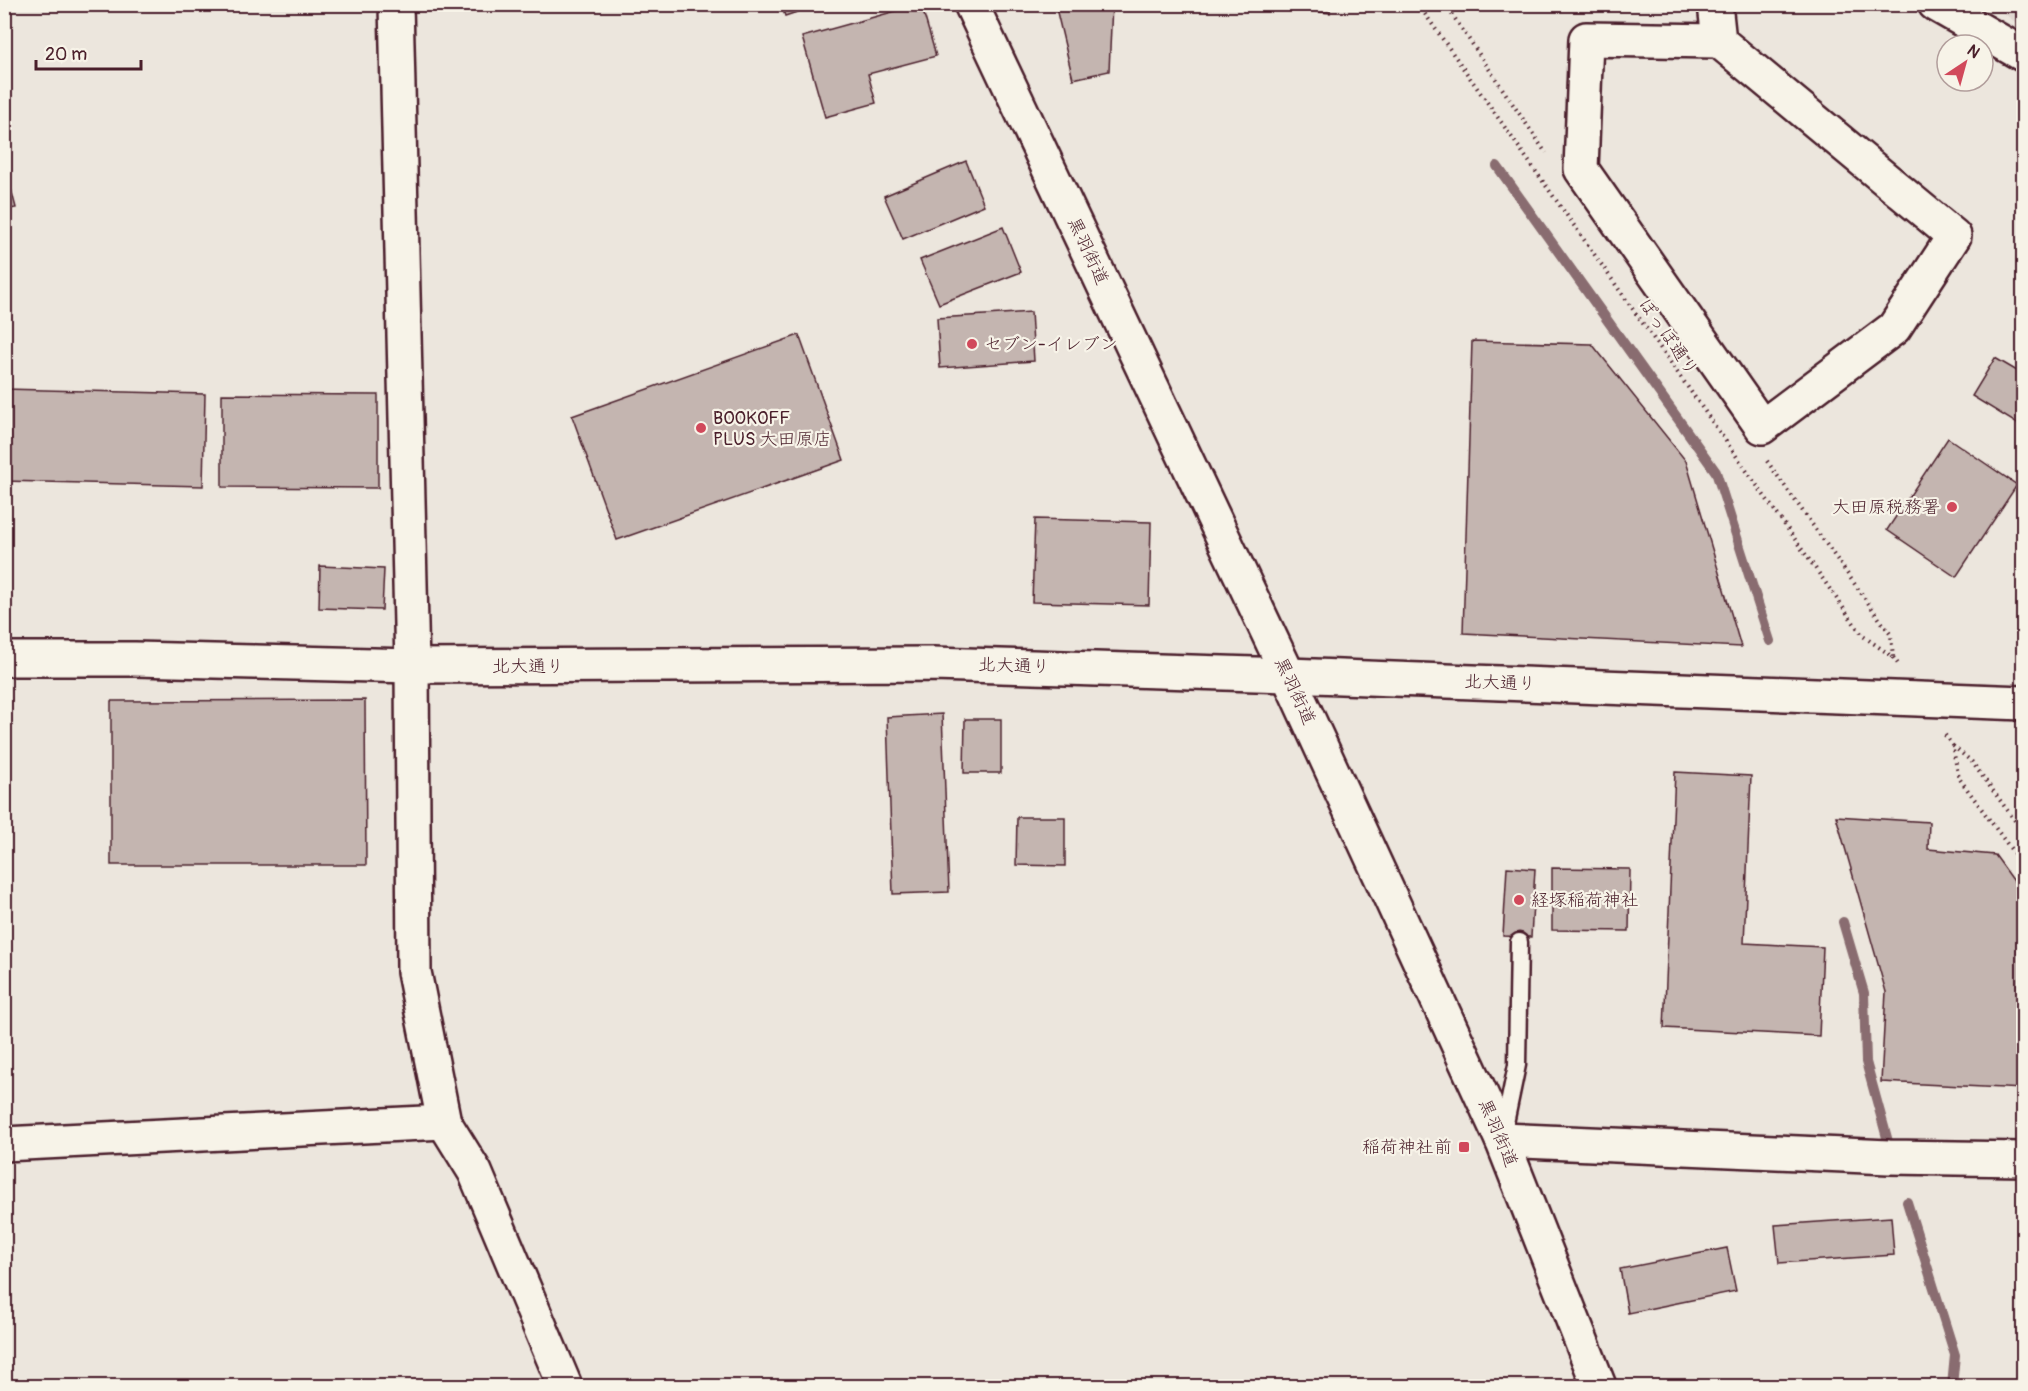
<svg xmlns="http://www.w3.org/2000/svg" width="2028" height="1391" font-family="Pangolin,'Klee One',sans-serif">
	<rect width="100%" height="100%" fill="#ece6dd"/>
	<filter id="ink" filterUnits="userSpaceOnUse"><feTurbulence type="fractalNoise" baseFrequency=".0167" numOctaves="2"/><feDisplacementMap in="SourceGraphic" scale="12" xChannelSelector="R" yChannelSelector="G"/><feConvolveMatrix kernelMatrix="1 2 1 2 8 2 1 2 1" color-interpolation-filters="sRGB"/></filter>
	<g filter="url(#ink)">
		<polygon fill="#e0d7d0" points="1993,5 2023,5 2023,28"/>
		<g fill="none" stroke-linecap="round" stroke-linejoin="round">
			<g stroke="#896c6f" stroke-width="10">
				<polyline points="1497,166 1716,472 1770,641"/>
				<polyline points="1843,922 1864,993 1866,1062 1889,1145"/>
				<polyline points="1907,1202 1955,1355 1952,1386"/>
			</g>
		</g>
		<g fill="#c4b5b0" stroke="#4a1f2b" stroke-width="1.5">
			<polygon points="781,4 821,4 785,16"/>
			<polygon points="921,4 936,56 868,74 876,103 825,117 802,37"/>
			<polygon points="1055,4 1112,4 1109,71 1073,79"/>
			<polygon points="1240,4 1330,4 1330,13"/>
			<polygon points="966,161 984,205 903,239 884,196"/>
			<polygon points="4,162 16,208 4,210"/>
			<polygon points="1003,227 1021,272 939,304 920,260"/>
			<polygon points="1031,312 1034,361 940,368 937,318"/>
			<polygon points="799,335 844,460 617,540 572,416"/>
			<polygon points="1472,341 1592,344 1686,461 1741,647 1463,633"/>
			<polygon points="1995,358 2024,375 2024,428 1972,396"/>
			<polygon points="4,389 205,394 203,486 4,481"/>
			<polygon points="222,394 378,395 378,488 222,487"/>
			<polygon points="1948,438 2017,485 1956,577 1887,530"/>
			<polygon points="1035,519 1151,522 1149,605 1032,602"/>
			<polygon points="320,566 384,569 382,610 319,608"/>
			<polygon points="365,700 366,865 111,865 111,701"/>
			<polygon points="942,714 949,892 893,894 887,717"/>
			<polygon points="965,719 1001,719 1001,773 964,773"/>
			<polygon points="1675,772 1751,776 1744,943 1823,947 1819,1036 1664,1028"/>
			<polygon points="1836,816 1929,822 1928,849 1995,855 2024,895 2024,1089 1881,1082 1886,992"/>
			<polygon points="1017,817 1065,817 1065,866 1016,865"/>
			<polygon points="1507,867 1535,869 1531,937 1503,936"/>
			<polygon points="1552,868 1630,869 1629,931 1552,930"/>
			<polygon points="1891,1217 1894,1255 1779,1263 1775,1225"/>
			<polygon points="1727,1248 1736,1291 1628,1313 1620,1269"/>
		</g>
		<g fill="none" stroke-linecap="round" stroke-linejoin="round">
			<defs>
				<polyline id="lane" points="1503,1133 1517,1065 1519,942"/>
				<g id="street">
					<polyline points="396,4 412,666"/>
					<polyline points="1715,4 1719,41 1954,236 1894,328 1762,427 1581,169 1586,39 1719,41"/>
					<polyline points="1935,4 2024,55"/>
					<polyline points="1502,1140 1889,1157 2024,1159"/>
					<polyline points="4,1144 444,1122"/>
				</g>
				<g id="secondary">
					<polyline points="971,4 1288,675 1502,1140 1599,1386"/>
					<polyline points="4,659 135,659 412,666 933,664 1288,675 2024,703"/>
					<polyline points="412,666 414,972 444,1122 475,1172 565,1386"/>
				</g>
			</defs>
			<use href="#lane" stroke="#4a1f2b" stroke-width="21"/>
			<use href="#street" stroke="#4a1f2b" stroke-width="38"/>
			<use href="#secondary" stroke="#4a1f2b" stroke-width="38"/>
			<g stroke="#4a1f2b" stroke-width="4" stroke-dasharray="1.5 4.5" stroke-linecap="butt">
				<polyline points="1418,4 1863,636 1893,657 1898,664"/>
				<polyline points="1445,4 1546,153"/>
				<polyline points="1767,461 1891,635 1893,657"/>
				<polyline points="1945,735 1952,745 1959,778 2024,867"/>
				<polyline points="1953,746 1972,762 2024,833"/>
			</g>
			<use href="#lane" stroke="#f7f3e8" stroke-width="16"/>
			<use href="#street" stroke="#f7f3e8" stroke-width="33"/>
			<use href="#secondary" stroke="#f7f3e8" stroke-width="33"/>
		</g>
	</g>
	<g fill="#d1495b" stroke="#f7f3e8" stroke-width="2">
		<circle cx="972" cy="344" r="6"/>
		<circle cx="701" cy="428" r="6"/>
		<circle cx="1952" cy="507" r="6"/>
		<circle cx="1519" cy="900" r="6"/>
		<rect x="1458" y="1141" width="12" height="12" rx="3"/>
	</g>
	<g text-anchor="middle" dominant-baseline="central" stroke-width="4.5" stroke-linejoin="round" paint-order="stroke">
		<g font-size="18" fill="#4a1f2b" stroke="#f7f3e8">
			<text transform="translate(1088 251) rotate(65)">黒羽街道</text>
			<text transform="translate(1668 337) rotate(55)">ぽっぽ通り</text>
			<text x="528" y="666">北大通り</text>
			<text transform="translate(1014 666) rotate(2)">北大通り</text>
			<text transform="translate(1500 683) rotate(2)">北大通り</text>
			<text transform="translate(1295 691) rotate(65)">黒羽街道</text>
			<text transform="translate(1498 1133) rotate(67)">黒羽街道</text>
		</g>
		<g font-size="18" fill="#4a1f2b" stroke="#f7f3e8" text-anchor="start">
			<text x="984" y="344">セブン-イレブン</text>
			<text x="713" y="418">BOOKOFF<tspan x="713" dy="21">PLUS 大田原店</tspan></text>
			<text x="1940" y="507" text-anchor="end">大田原税務署</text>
			<text x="1531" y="900">経塚稲荷神社</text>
			<text x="1452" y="1147" text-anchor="end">稲荷神社前</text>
		</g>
	</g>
	<rect width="2028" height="1391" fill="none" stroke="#f7f3e8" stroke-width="24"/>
	<rect x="12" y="12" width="2004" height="1367" fill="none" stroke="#4a1f2b" stroke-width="2" filter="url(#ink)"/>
	<g transform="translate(1965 63) rotate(36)"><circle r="28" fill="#f7f3e8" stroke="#b29e9c" stroke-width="1.5"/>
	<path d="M0-4.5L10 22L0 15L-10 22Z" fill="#d1495b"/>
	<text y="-9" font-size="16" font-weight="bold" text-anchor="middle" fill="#4a1f2b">N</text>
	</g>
	<path d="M36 60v9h105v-9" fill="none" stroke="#4a1f2b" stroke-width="3"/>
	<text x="45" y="60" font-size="18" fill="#4a1f2b" stroke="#f7f3e8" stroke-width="4.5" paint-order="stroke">20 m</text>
</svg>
